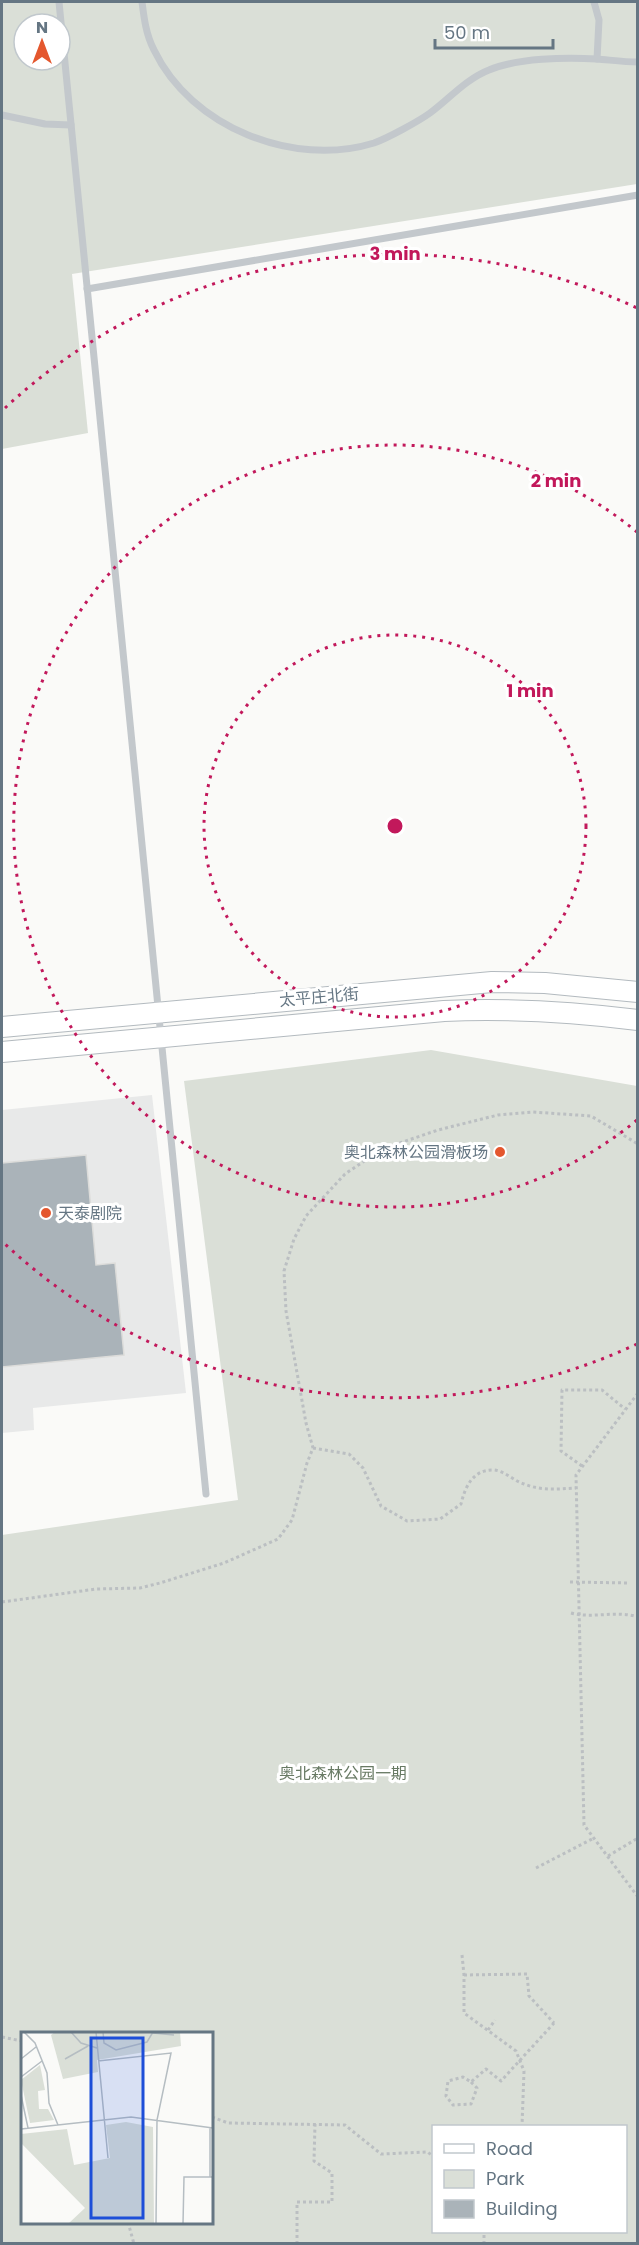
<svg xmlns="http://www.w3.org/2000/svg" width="639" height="2245" font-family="Poppins,'Noto Sans SC',sans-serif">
	<rect width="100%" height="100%" fill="#fafaf8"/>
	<polygon fill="#e8e9e9" points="152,1095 186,1393 33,1408 34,1430 2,1433 2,1110"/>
	<g fill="#dadfd7" fill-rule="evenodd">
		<path d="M2 2H637V184L72 274 88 433 2 449ZM24 24H60V60H24Z"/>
		<path d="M431 1050 637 1086V2243H2V1535L238 1500 184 1081ZM22 2034H212V2222H22ZM626 2126V2232H434V2126Z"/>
	</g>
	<polygon fill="#aab3b9" stroke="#dcdcda" stroke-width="1.5" points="86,1155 96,1265 115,1263 124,1355 2,1367 2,1163"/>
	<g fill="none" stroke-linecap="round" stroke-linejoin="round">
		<defs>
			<g id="secondary">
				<polyline points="2,1027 492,982 545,983 638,992"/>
				<path d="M2 1052 444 1011C509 1008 573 1012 638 1020"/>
			</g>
		</defs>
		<use href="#secondary" stroke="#b3babf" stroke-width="22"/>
		<g stroke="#bbbfc2" stroke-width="3" stroke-dasharray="3 3" stroke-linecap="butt">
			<polyline points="638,1393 576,1475 584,1825 638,1897"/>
			<path d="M313 1448 349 1454 363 1468 381 1506 407 1521 440 1519 461 1504C465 1487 473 1469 494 1470 505 1471 514 1481 524 1484 542 1491 558 1489 576 1488"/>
			<polyline points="582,1466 561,1451 562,1390 602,1390 625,1409"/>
			<polyline points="570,1582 629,1583"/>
			<polyline points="2,1602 96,1589 140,1588 160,1583 224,1563 278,1539 292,1520 307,1463 313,1448 306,1423 286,1311 284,1271 294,1239 306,1216 345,1174 382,1149 438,1130 498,1115 533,1112 591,1116 638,1144"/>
			<path d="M571 1613C593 1619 616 1610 638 1617"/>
			<polyline points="608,1856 638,1838"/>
			<polyline points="536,1868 594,1838"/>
			<polyline points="462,1955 464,1975 464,2013 516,2051 524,2071 522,2126"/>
			<polyline points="464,1975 527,1974 529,1996 554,2023"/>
			<polyline points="488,2030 495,2020"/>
			<polyline points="2,2037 22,2041"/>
			<polyline points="212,2117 228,2123 345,2125 381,2154 428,2152 434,2158"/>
			<polyline points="128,2222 134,2244"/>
			<polyline points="297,2244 297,2202 332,2202 332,2173 314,2161 315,2124"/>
			<polyline points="484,2244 484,2232"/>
		</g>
		<g stroke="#c3c8cc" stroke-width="7">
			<polyline points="59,2 206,1494"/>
			<path d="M142 2C144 18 146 35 154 50 191 127 293 168 374 143 388 138 419 121 430 113 449 99 466 79 489 70 517 58 566 57 597 59 610 60 624 62 638 62"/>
			<polyline points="594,2 599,20 597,59"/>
			<polyline points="2,115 45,124 71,125"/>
			<polyline points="87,289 638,195"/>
		</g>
		<use href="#secondary" stroke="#fff" stroke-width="20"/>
		<polyline stroke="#bbbfc2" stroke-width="3" stroke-dasharray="3 3" stroke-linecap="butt" points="471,2082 477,2088 471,2104 453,2105 446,2096 448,2081 463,2077 471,2082 486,2069 501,2081 554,2023"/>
	</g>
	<g fill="none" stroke="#c2185b" stroke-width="3" stroke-dasharray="3 6">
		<circle cx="395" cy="826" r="191"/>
		<path d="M637 1120A381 381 0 1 1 637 532"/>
		<path d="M637 1344A572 572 0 0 1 5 1244M5 408A572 572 0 0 1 637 308"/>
	</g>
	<g fill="#e4572e" stroke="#fff" stroke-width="2">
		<circle cx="500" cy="1152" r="6"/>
		<circle cx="46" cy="1213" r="6"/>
	</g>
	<g text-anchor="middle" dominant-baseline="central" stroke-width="6" stroke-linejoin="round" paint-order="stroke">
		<g font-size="16" fill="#657683" stroke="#fff">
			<text transform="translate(319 997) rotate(-5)">太平庄北街</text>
		</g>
		<g font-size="16" fill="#657683" stroke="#fff" text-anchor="end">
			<text x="488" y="1152">奥北森林公园滑板场</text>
			<text x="58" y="1213" text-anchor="start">天泰剧院</text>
		</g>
		<g font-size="16" fill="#687a64" stroke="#fff">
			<text x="343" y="1773">奥北森林公园一期</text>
		</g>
	</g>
	<g transform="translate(21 2032)">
		<rect width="192" height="192" fill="#fafaf8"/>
		<path d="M34 0H159L160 14 76 28 77 40 42 47 30 3ZM19 33 24 58 17 59 18 77H27L33 88 9 91 0 48ZM105 90 132 95 133 192H47L64 176 0 111V102L46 97 53 133 89 126 85 93Z" fill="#dadfd7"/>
		<path fill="none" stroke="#b5bdc2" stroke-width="1.5" d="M3 0 14 11 26 41 28 71 37 93M50 0 60 11 76 16M75 0 87 126M82 0 83 11 95 18 126 10 132 0M132 1 153 3M0 27 15 15M44 27 67 14M77 29 150 21 136 88 135 192M0 45 21 29M0 63 7 96M189 96V145M0 97 110 85 192 96M162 192 163 145H192"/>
		<path fill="#1d4ed8" fill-opacity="0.15" stroke="#1d4ed8" stroke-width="3" d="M70 6H122V186H70Z"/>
		<rect width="192" height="192" fill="none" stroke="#657683" stroke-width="3"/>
	</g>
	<circle cx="395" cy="826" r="9" fill="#c2185b" stroke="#fff" stroke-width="3"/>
	<g font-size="18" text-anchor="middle" font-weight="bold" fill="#c2185b" stroke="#fff" stroke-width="6" stroke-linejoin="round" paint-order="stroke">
		<text x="395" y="260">3 min</text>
		<text x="556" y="487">2 min</text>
		<text x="530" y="697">1 min</text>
	</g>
	<rect width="639" height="2245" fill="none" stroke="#657683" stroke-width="6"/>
	<rect x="432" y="2125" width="195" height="108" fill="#ffffff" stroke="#c1c8cd" stroke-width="1.5"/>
	<rect x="444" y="2144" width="30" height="9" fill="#ffffff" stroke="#c1c8cd" stroke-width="1.5"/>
	<text x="486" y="2155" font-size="18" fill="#657683">Road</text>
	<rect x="444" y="2170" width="30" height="18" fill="#dadfd7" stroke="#c1c8cd" stroke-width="1.5"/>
	<text x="486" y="2185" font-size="18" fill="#657683">Park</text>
	<rect x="444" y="2200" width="30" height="18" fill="#aab3b9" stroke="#c1c8cd" stroke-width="1.5"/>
	<text x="486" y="2215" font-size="18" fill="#657683">Building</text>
	<g transform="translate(42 42)"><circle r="28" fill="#ffffff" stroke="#c1c8cd" stroke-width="1.5"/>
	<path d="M0-4.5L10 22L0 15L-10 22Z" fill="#e4572e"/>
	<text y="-9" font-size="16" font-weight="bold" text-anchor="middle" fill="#657683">N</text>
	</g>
	<path d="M435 39v9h118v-9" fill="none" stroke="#657683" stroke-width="3"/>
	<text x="444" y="39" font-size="18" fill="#657683" stroke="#ffffff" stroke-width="4.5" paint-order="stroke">50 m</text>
</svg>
